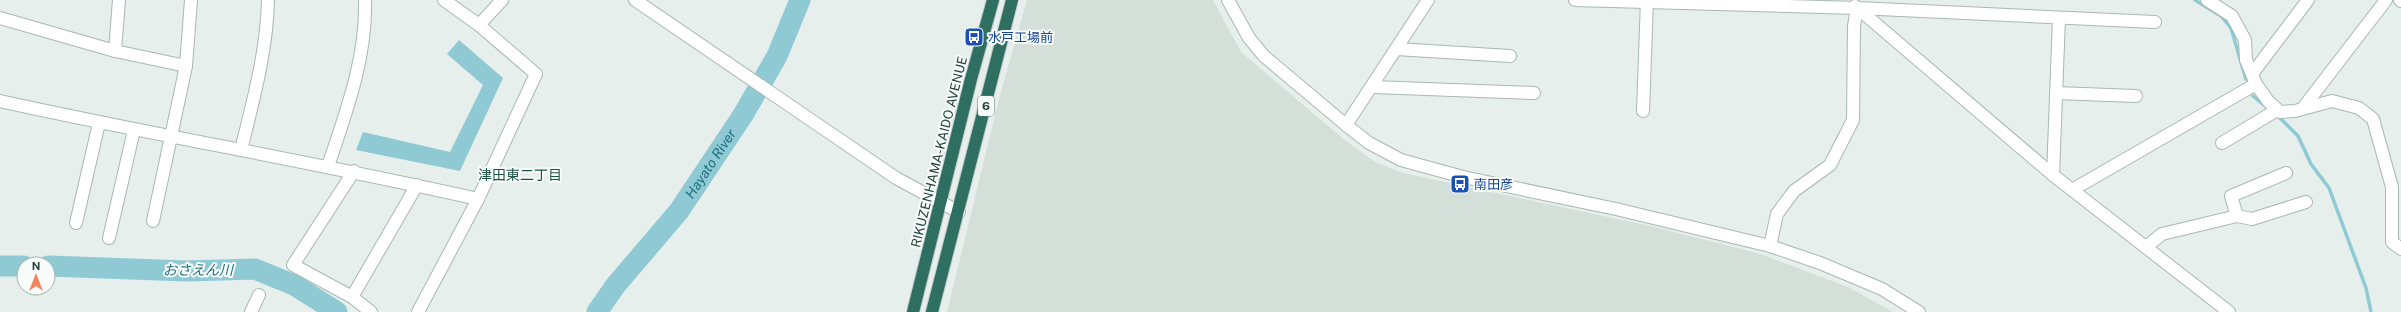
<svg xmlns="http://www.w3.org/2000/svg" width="2401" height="312" font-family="'Public Sans','Noto Sans JP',sans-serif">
	<rect width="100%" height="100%" fill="#e6efeb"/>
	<polygon fill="#d4dfda" points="1027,0 1213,0 1241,52 1341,137 1375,162 1403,173 1650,226 1757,253 1848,287 1893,312 947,312 999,99"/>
	<polygon fill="#8ec9d4" points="459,40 503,78 460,171 356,150 363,132 450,152 483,85 447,54"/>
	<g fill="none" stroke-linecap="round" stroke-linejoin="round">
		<g stroke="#8ec9d4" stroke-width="3.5">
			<polyline points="2195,0 2221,16 2231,28 2246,79"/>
			<polyline points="2253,96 2270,110"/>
			<polyline points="2277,115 2298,136 2311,164 2329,188 2366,288 2371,312"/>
		</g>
		<g stroke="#8ec9d4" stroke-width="21">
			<polyline points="0,266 24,266"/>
			<polyline points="48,266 187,271 255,269 294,285 337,312"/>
			<path id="s1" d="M597 312 615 286 679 211 743 115 777 56 800 0"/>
		</g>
		<defs>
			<g id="minor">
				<polyline points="635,0 896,178 959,212"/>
				<polyline points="1228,0 1249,38 1264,56 1346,125 1369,143 1401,160 1463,177 1616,209 1770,246 1820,263 1882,289 1919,312"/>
				<polyline points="1575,0 1857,8 2155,22"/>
				<polyline points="2207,0 2232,16 2245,40 2246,60 2256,84 2268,101 2280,112 2295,111 2332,101 2359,108 2373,119 2392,187 2392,242 2401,249"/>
				<polyline points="2400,0 2401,1"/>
				<polyline points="1855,6 2053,175 2229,312"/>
				<polyline points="0,18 115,51 186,66"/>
				<polyline points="479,25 502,0"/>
				<polyline points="1396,49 1510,56"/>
				<polyline points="115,51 119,0"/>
				<polyline points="2252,74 2308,0"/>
				<polyline points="1373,87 1534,93"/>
				<polyline points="2056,93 2136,96"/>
				<path d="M0 101C159 136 319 163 478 199"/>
				<polyline points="2303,108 2386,0"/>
				<polyline points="1643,111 1647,0"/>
				<polyline points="1346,125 1428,0"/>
				<polyline points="2222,143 2277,110"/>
				<path d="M241 150C253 101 267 51 268 0"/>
				<path d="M328 166C346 113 367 56 365 0"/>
				<polyline points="354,171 293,265 352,297 371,312"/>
				<polyline points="2053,175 2059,18"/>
				<polyline points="2072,190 2256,84"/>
				<polyline points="2237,216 2252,219 2306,202"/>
				<polyline points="153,221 186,66 191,0"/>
				<polyline points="76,223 99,123"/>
				<polyline points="109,238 134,130"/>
				<polyline points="1770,246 1777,214 1794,191 1830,165 1853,120 1854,26 1857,8"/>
				<polyline points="2146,247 2162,234 2237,216 2231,196 2286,173"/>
				<polyline points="352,297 417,185"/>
				<polyline points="251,312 259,295"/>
				<polyline points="418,312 478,199 536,74 479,25 444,0"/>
			</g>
			<g id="highway">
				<polyline points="913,312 971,79 993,0"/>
				<polyline points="932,312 1012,0"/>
			</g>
		</defs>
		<use href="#minor" stroke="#a8b8b2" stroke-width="14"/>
		<use href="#highway" stroke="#c2cac8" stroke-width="14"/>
		<use href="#minor" stroke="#fff" stroke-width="12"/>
		<use href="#highway" stroke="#2f6f62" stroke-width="12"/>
	</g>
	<defs>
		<symbol id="bus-square" viewBox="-11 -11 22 22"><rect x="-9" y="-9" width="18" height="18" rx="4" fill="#1a4fb4" stroke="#f7fbf9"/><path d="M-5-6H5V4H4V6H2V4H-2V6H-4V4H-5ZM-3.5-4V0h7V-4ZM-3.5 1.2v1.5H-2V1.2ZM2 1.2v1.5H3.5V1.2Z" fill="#fff"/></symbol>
	</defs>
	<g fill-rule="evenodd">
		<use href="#bus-square" x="963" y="26" width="22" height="22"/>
		<use href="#bus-square" x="1449" y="173" width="22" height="22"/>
	</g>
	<g text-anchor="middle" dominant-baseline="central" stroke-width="4" stroke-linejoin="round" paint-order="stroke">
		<rect fill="#f7fbf9" stroke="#637a73" stroke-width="1" x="978" y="96" width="16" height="20" rx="3"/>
		<g font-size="12" font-weight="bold" fill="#24423a">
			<text x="986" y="106">6</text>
		</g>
		<g font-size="13" fill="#164399" stroke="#f7fbf9" text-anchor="start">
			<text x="988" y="37">水戸工場前</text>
			<text x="1474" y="184">南田彦</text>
		</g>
		<g font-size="13" fill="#24423a" stroke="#f7fbf9">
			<text transform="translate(939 152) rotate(-76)">RIKUZENHAMA-KAIDO AVENUE</text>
		</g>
		<g font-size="14" font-style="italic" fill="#1c6f80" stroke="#f7fbf9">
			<text stroke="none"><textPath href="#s1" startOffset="187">Hayato River</textPath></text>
			<text x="198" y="270">おさえん川</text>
		</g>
		<g font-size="14" fill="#1f5548" stroke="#f7fbf9">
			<text x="520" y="175">津田東二丁目</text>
		</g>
	</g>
	<g transform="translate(36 276)"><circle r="19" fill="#f7fbf9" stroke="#a3b1ad"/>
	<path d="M0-3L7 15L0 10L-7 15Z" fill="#f4845f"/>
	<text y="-6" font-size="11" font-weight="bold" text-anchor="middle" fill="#24423a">N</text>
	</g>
</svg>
